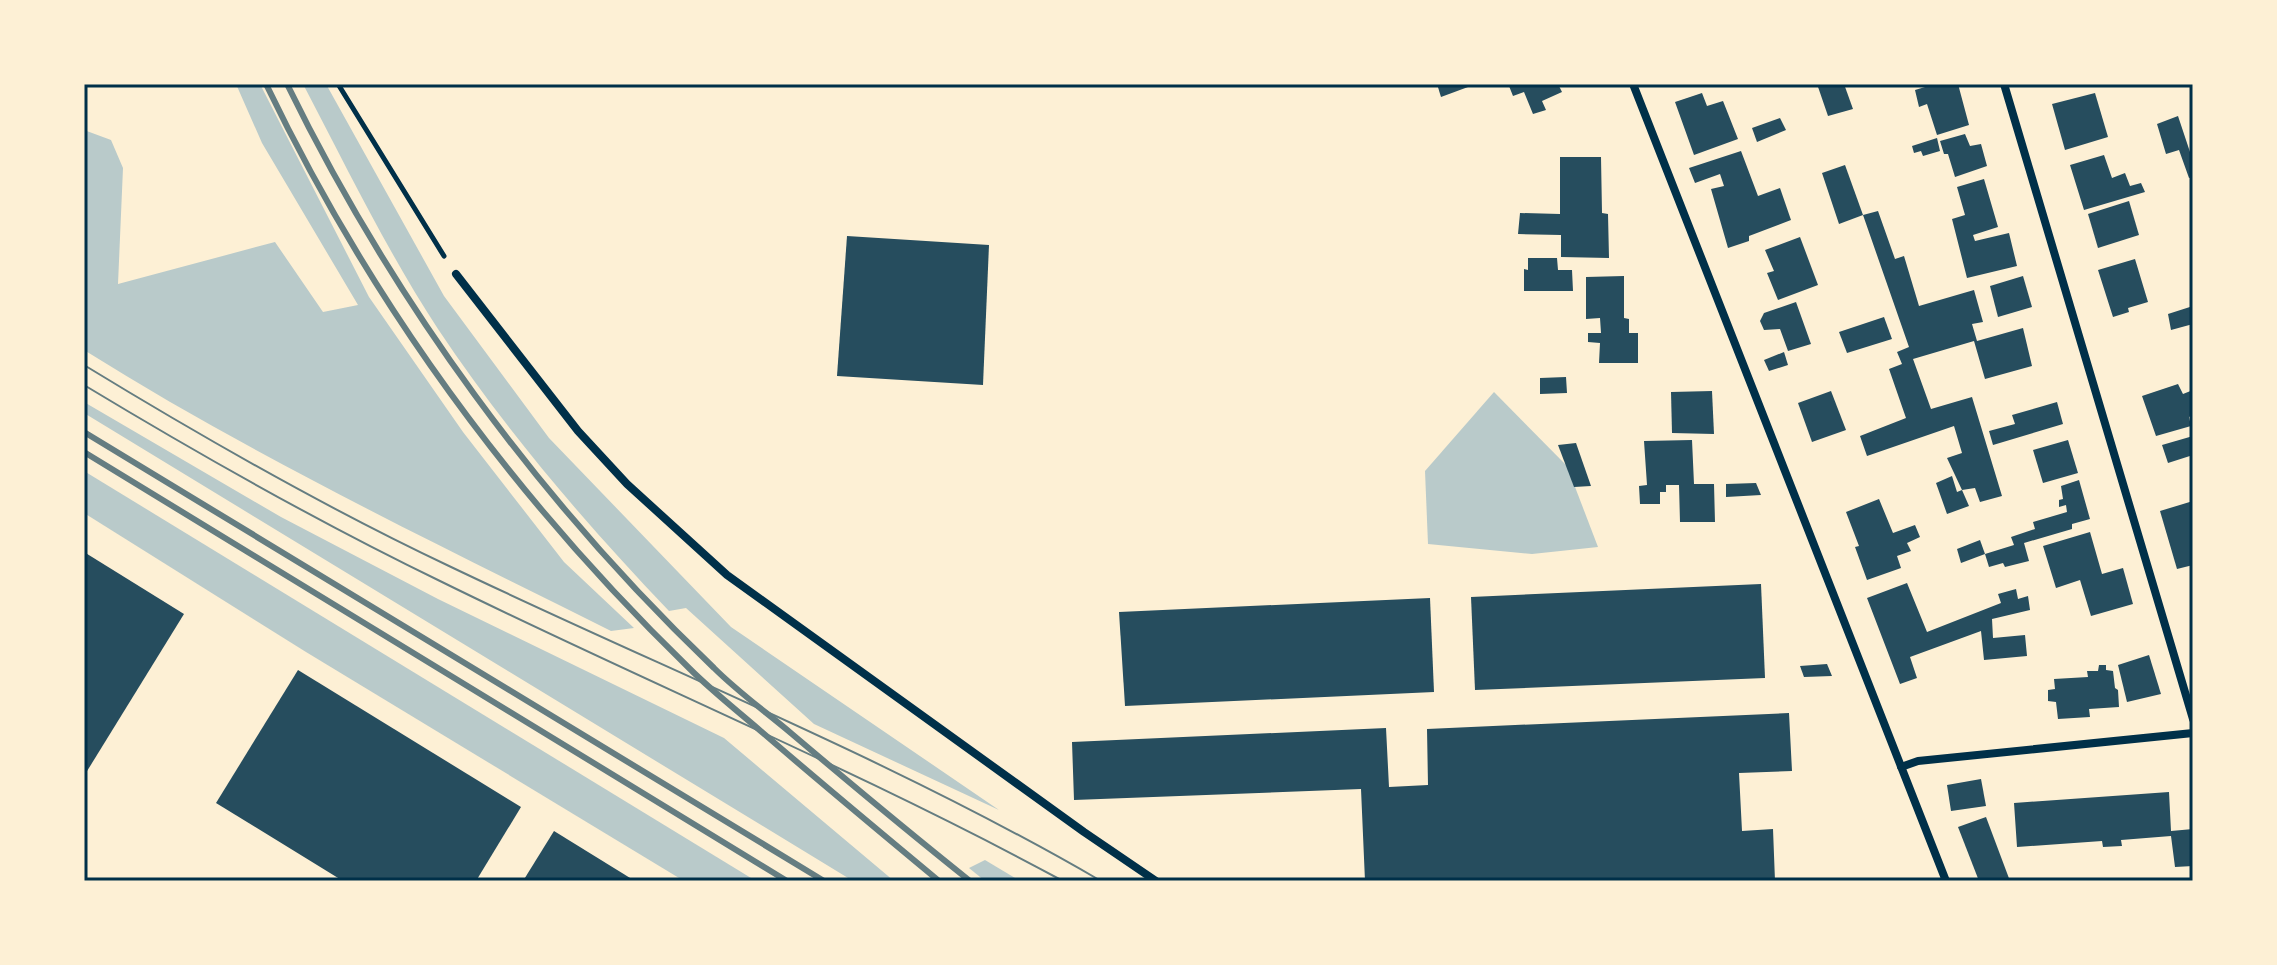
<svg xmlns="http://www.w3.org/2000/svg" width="2277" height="965" font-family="Overpass,sans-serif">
	<rect width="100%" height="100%" fill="#fdf0d5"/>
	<g fill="#b9caca">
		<path d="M236 84H260L369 297 463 432 564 562 634 628 611 631C433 542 253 456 84 350V130L111 140 123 168 118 284 275 242 323 312 358 305 262 143Z"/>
		<path d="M303 84H326L444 296 549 438 731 627 999 810 814 724 686 608 669 611C585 523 506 431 438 329 387 251 346 166 303 84Z"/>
		<polygon points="1494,392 1567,466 1598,547 1532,554 1428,544 1425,471"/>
		<polygon points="84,402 281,517 438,599 724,738 894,881 853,881 84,413"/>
		<polygon points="84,471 756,881 684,881 306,652 84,513"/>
		<polygon points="985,860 1020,881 985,881 969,868"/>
	</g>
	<g fill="#264d5e">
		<polygon points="1437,84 1467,84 1468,87 1441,97"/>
		<polygon points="1512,84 1558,84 1562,92 1542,101 1546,110 1533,114 1524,92 1513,96 1509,86"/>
		<polygon points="1817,84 1844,84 1853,109 1828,116"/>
		<polygon points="1935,84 1958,84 1969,125 1937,135 1927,104 1919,107 1915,90"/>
		<polygon points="1702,93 1707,106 1723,101 1738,139 1694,155 1675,102"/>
		<polygon points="2095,93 2108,137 2065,150 2052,104"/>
		<polygon points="2178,116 2193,161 2193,177 2189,178 2179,150 2166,154 2157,124"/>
		<polygon points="1780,118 1786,130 1757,142 1752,128"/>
		<polygon points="1965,134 1970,146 1981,144 1987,166 1955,177 1948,154 1944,154 1940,141"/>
		<polygon points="1937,138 1940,151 1923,156 1921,151 1914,153 1912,146"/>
		<polygon points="1741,151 1758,196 1780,188 1791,220 1749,236 1749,241 1728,248 1711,189 1724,186 1720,174 1695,183 1689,168"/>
		<polygon points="2104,155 2112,178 2125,173 2130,186 2141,183 2145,192 2084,210 2070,165"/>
		<polygon points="1560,157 1601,157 1602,213 1608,214 1609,258 1561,257 1561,235 1518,234 1520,213 1560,214"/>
		<polygon points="1845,165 1863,215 1839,224 1822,173"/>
		<polygon points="1984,179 1998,227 1973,235 1975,241 2009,233 2017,266 1967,278 1952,219 1965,215 1957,187"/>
		<polygon points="2129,201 2139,235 2098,248 2088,214"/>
		<polygon points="1878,211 1895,259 1904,256 1919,306 1974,290 1983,322 1972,324 1977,341 2023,328 2032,366 1985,379 1974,341 1913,359 1931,409 1972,397 2002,496 1980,502 1975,488 1962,490 1969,506 1947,514 1936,483 1952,476 1957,492 1962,490 1947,458 1962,453 1954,426 1867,456 1860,436 1906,418 1889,369 1902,364 1897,352 1909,347 1863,215"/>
		<polygon points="847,236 989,245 983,385 837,376"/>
		<polygon points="1800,237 1818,285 1778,300 1767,273 1774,271 1765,250"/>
		<polygon points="1528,258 1557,258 1558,270 1572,270 1573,291 1524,291 1524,269 1528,270"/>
		<polygon points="2135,259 2148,302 2128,308 2129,312 2113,317 2098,270"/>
		<polygon points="1624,276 1624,318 1629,319 1629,333 1638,333 1638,363 1599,363 1600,343 1588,342 1588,333 1601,333 1600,318 1586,319 1586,277"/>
		<polygon points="2023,276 2032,307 1998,317 1990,286"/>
		<polygon points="1796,302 1811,344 1788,351 1780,329 1764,330 1760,321 1764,313"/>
		<polygon points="2193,306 2193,324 2171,330 2168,314"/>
		<polygon points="1884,317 1892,339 1847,353 1839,332"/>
		<polygon points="1784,352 1788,365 1769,371 1764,360"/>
		<polygon points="1566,377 1567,393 1540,394 1540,378"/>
		<polygon points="2178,384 2183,394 2193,390 2193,415 2189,417 2191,426 2156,436 2142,396"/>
		<polygon points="1712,391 1714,434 1672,433 1671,392"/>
		<polygon points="1831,391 1846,430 1812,442 1798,403"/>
		<polygon points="2057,402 2063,424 1993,445 1989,431 2015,424 2012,415"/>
		<polygon points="2193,436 2193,455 2168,463 2162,445"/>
		<polygon points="1692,440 1694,484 1714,484 1715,522 1680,522 1679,485 1666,485 1666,492 1660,492 1660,504 1640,504 1639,486 1647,485 1644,441"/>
		<polygon points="2068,440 2078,473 2043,483 2033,450"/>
		<polygon points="1576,443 1591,486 1574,487 1558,445"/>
		<polygon points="2079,480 2090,519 2072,524 2072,529 2024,543 2029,561 2005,567 2003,563 1989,567 1985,554 2014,545 2011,537 2035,529 2033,522 2067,512 2066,505 2059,507 2059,500 2063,499 2061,486"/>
		<polygon points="1756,483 1761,495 1726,497 1726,484"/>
		<polygon points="1879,499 1893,533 1915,525 1920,537 1907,543 1911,551 1897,556 1901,568 1867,580 1855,547 1859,546 1846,512"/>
		<polygon points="2193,501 2193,565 2177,569 2160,511"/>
		<polygon points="2090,532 2102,574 2123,568 2133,604 2091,616 2080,580 2056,588 2043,546"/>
		<polygon points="1980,540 1985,554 1961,563 1957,549"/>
		<polygon points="84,552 184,614 84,776"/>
		<polygon points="1907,583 1927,632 2001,603 1998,594 2016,589 2018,599 2028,596 2030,610 1992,619 1993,638 2025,635 2027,656 1984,660 1981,631 1910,657 1917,678 1900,684 1867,598"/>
		<polygon points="1761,584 1765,678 1475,690 1471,597"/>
		<polygon points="1430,598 1434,692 1125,706 1119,612"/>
		<polygon points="2149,655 2161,694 2127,702 2118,665"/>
		<polygon points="1827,664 1832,676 1804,677 1800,666"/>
		<polygon points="2099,665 2106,665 2106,670 2113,671 2115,688 2118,690 2119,707 2089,709 2090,717 2058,719 2056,702 2048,701 2048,690 2055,689 2054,679 2088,677 2087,671 2098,671"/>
		<polygon points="298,670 521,807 476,881 343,881 216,803"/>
		<polygon points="1789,713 1792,771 1739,773 1742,831 1773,829 1775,881 1365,881 1361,789 1074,800 1072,742 1386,728 1389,787 1428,785 1427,729"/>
		<polygon points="1981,779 1986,806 1951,811 1947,785"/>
		<polygon points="2169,792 2171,831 2193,829 2193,866 2175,867 2171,836 2121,840 2122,846 2103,847 2102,841 2017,847 2014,803"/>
		<polygon points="1986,817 2010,881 1979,881 1958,827"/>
		<polygon points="554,831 635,881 523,881"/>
	</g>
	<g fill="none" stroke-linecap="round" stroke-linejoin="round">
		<polyline stroke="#003049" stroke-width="5" points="338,84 444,256"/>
		<g stroke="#003049" stroke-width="8">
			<polyline points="1633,84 1946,881"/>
			<polyline points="2004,84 2193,719"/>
			<polyline points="456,274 578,431 627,484 727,575 1084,832 1156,881"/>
			<polyline points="1901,767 1918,761 2193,733"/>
		</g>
		<g stroke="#657d81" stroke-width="2">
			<path d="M84 365C202 437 324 507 449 566 666 670 893 760 1101 881"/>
			<path d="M84 385C200 455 318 522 440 581 647 683 860 771 1063 881"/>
		</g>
		<g stroke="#657d81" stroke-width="6">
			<path d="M266 84C371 303 516 500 690 669 713 692 739 712 763 733 821 783 880 832 939 881"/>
			<path d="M287 84C393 301 539 501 714 668 738 692 766 712 792 734 851 784 910 833 970 881"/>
			<polyline points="84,432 824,881"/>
			<polyline points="84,452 787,881"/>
		</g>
	</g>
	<rect width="2277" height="965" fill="none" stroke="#fdf0d5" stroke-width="172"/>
	<rect x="86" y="86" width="2105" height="793" fill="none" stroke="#003049" stroke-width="3"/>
</svg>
